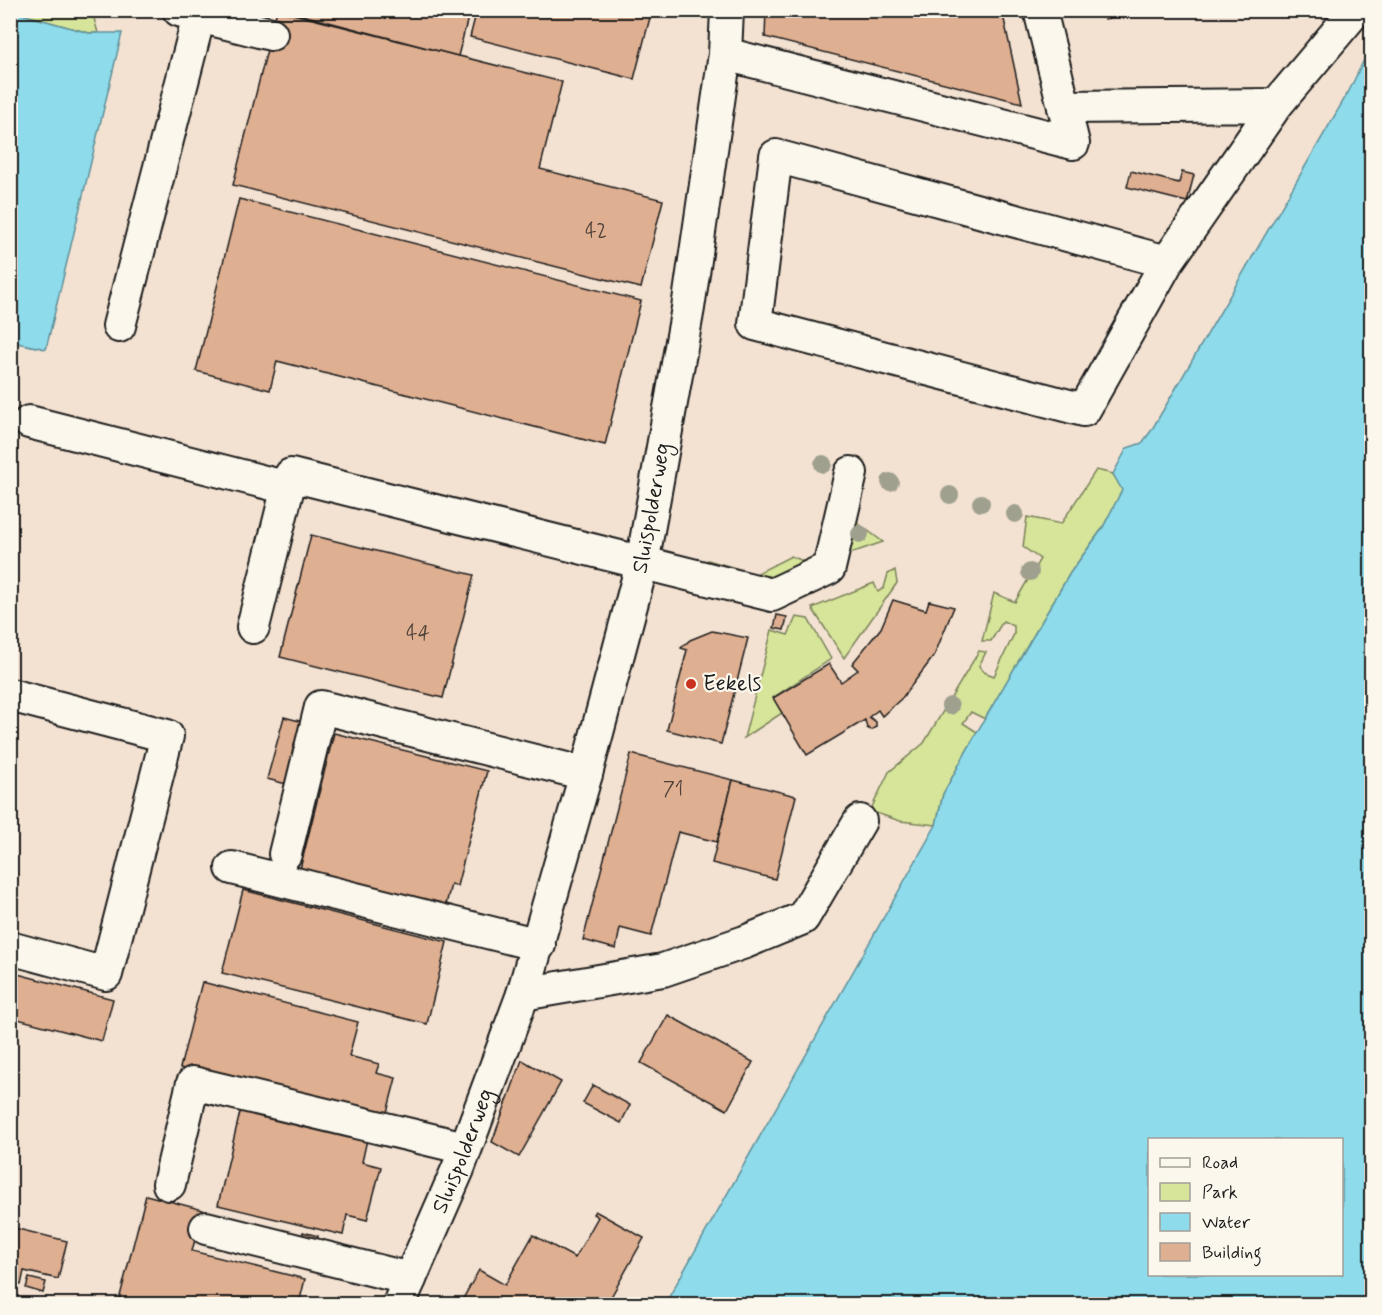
<svg xmlns="http://www.w3.org/2000/svg" width="1382" height="1315" font-family="Mynerve,sans-serif">
	<rect width="100%" height="100%" fill="#fbf7ec"/>
	<filter id="ink" filterUnits="userSpaceOnUse"><feTurbulence type="fractalNoise" baseFrequency=".0167" numOctaves="2"/><feDisplacementMap in="SourceGraphic" scale="12" xChannelSelector="R" yChannelSelector="G"/><feConvolveMatrix kernelMatrix="1 2 1 2 8 2 1 2 1" color-interpolation-filters="sRGB"/></filter>
	<g filter="url(#ink)">
		<polygon fill="#f3e1d1" points="10,11 1371,11 1371,510 954,1304 11,1304"/>
		<g fill="#d6e599" stroke="#79805a" stroke-width="1.5">
			<polygon points="10,11 92,11 98,33 89,33"/>
			<polygon points="1096,470 1113,474 1123,490 1102,529 1070,573 985,719 971,712 963,723 977,732 943,794 936,825 900,821 870,811 889,772 924,743 979,651 986,652 979,666 984,672 994,676 1014,634 1014,626 1003,621 991,641 982,641 994,593 1015,602 1040,559 1023,547 1027,517 1061,524"/>
			<polygon points="855,521 883,542 845,555"/>
			<polygon points="791,556 815,566 774,582 701,563 708,560 756,574"/>
			<polygon points="895,570 897,583 844,658 812,608 874,583 878,592 884,588 888,574"/>
			<polygon points="796,617 808,619 831,659 774,697 782,713 744,738 772,630 788,635"/>
		</g>
		<g fill="#8ddbeb" stroke="#608f98" stroke-width="1.5" fill-rule="evenodd">
			<polygon points="11,11 89,33 122,33 46,349 12,342 11,347"/>
			<path d="M1371 45V1304H665L936 825 943 794 977 732 1070 573 1102 529 1122 490 1113 474 1127 448 1142 443 1151 431 1349 91ZM1150 1140H1342V1274H1150Z"/>
		</g>
		<g fill="#dfaf91" stroke="#1c1c1c" stroke-width="1.5">
			<polygon points="277,10 562,82 540,169 663,200 641,288 233,185"/>
			<polygon points="283,10 470,10 458,56"/>
			<polygon points="477,10 652,10 634,79 470,37"/>
			<polygon points="766,10 1002,10 1022,103 765,37"/>
			<polygon points="1102,10 1136,10 1105,19"/>
			<polygon points="1131,171 1179,183 1182,172 1194,175 1187,202 1127,187"/>
			<polygon points="239,199 641,301 605,445 277,361 270,390 196,371"/>
			<polygon points="311,535 474,575 443,698 280,657"/>
			<polygon points="893,600 926,610 929,601 954,607 934,656 902,698 882,716 878,710 869,717 876,722 876,727 871,730 867,728 865,720 807,755 773,698 829,664 841,682 858,670 852,664 881,628"/>
			<polygon points="777,615 787,617 784,630 774,628"/>
			<polygon points="712,631 748,638 721,744 667,730 687,650 681,648 690,640"/>
			<polygon points="284,717 307,723 290,785 267,779"/>
			<polygon points="334,733 487,771 457,886 451,884 446,905 300,869"/>
			<polygon points="631,754 733,780 717,842 678,832 651,936 620,928 616,949 583,940"/>
			<polygon points="733,780 796,796 775,879 712,863"/>
			<polygon points="243,890 447,942 427,1024 222,973"/>
			<polygon points="10,972 113,999 102,1041 10,1017"/>
			<polygon points="202,982 358,1022 349,1056 379,1064 376,1073 396,1078 385,1120 180,1068"/>
			<polygon points="668,1015 753,1062 727,1110 641,1063"/>
			<polygon points="522,1060 561,1082 519,1157 492,1142"/>
			<polygon points="593,1085 630,1105 621,1123 583,1103"/>
			<polygon points="242,1104 368,1135 362,1162 381,1167 367,1220 347,1215 343,1235 218,1205"/>
			<polygon points="146,1195 203,1210 192,1251 305,1279 299,1304 118,1304"/>
			<polygon points="595,1211 644,1238 607,1304 460,1304 479,1270 505,1285 533,1235 575,1258 598,1217 593,1214"/>
			<polygon points="10,1227 67,1241 58,1279 24,1271 21,1285 10,1283"/>
			<polygon points="303,1232 318,1236 316,1246 301,1243"/>
			<polygon points="29,1278 46,1282 43,1293 26,1288"/>
		</g>
		<g fill="none" stroke-linecap="round" stroke-linejoin="round">
			<defs>
				<g id="minor">
					<polyline points="199,16 271,34"/>
					<polyline points="725,54 1073,143 1040,10"/>
					<polyline points="1276,105 1356,10"/>
					<polyline points="1064,107 1276,105 1167,262 1084,410 755,324 776,156 1167,262"/>
					<polyline points="119,326 199,16 179,10"/>
					<polyline points="29,422 288,488"/>
					<polyline points="253,627 291,475 772,595 829,568 851,473"/>
					<polyline points="10,695 167,736 106,974 10,948"/>
					<polyline points="285,854 321,707 586,774"/>
					<polyline points="232,868 539,945"/>
					<polyline points="523,994 663,970 745,942 803,918 860,821"/>
					<polyline points="169,1184 193,1083 465,1148"/>
					<polyline points="206,1228 410,1279"/>
					<path id="s1" d="M399 1304 458 1169 523 994 586 774 642 564 688 308 725 54 727 10"/>
				</g>
			</defs>
			<use href="#minor" stroke="#1c1c1c" stroke-width="36"/>
			<use href="#minor" stroke="#fbf7ec" stroke-width="32"/>
		</g>
		<g fill="#9fa08e">
			<circle cx="823" cy="464" r="9"/>
			<circle cx="890" cy="482" r="9"/>
			<circle cx="950" cy="495" r="9"/>
			<circle cx="981" cy="503" r="9"/>
			<circle cx="1015" cy="514" r="9"/>
			<circle cx="860" cy="534" r="9"/>
			<circle cx="1030" cy="572" r="9"/>
			<circle cx="950" cy="706" r="9"/>
		</g>
	</g>
	<circle fill="#c8321e" stroke="#fbf7ec" stroke-width="2" cx="691" cy="684" r="6"/>
	<g text-anchor="middle" dominant-baseline="central" stroke-width="4.5" stroke-linejoin="round" paint-order="stroke">
		<g font-size="20" fill="#4d4139">
			<text x="596" y="231">42</text>
			<text x="418" y="633">44</text>
			<text x="673" y="789">71</text>
		</g>
		<g font-size="22" fill="#1c1c1c" stroke="#fbf7ec">
			<text stroke="none"><textPath href="#s1" startOffset="837">Sluispolderweg</textPath></text>
			<text stroke="none"><textPath href="#s1" startOffset="166">Sluispolderweg</textPath></text>
		</g>
		<g font-size="22" fill="#1c1c1c" stroke="#fbf7ec" text-anchor="start">
			<text x="703" y="684">Eekels</text>
		</g>
	</g>
	<rect width="1382" height="1315" fill="none" stroke="#fbf7ec" stroke-width="36"/>
	<rect x="18" y="18" width="1346" height="1279" fill="none" stroke="#1c1c1c" stroke-width="2" filter="url(#ink)"/>
	<rect x="1148" y="1138" width="195" height="138" fill="#fbf7ec" stroke="#a29f99" stroke-width="1.5"/>
	<rect x="1160" y="1158" width="30" height="9" fill="#fbf7ec" stroke="#a29f99" stroke-width="1.5"/>
	<text x="1202" y="1168" font-size="18" fill="#1c1c1c">Road</text>
	<rect x="1160" y="1183" width="30" height="18" fill="#d6e599" stroke="#a29f99" stroke-width="1.5"/>
	<text x="1202" y="1198" font-size="18" fill="#1c1c1c">Park</text>
	<rect x="1160" y="1213" width="30" height="18" fill="#8ddbeb" stroke="#a29f99" stroke-width="1.5"/>
	<text x="1202" y="1228" font-size="18" fill="#1c1c1c">Water</text>
	<rect x="1160" y="1243" width="30" height="18" fill="#dfaf91" stroke="#a29f99" stroke-width="1.5"/>
	<text x="1202" y="1258" font-size="18" fill="#1c1c1c">Building</text>
</svg>
